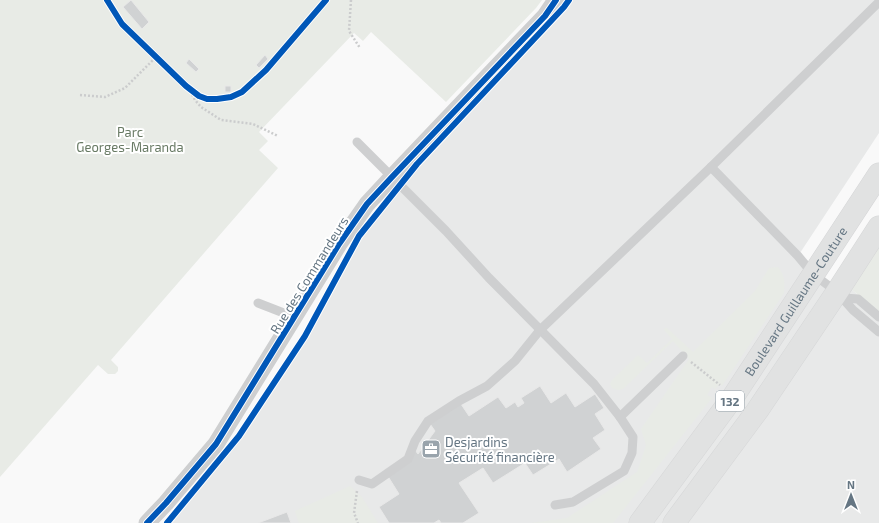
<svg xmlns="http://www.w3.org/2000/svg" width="879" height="523" font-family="'Exo 2',sans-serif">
	<rect width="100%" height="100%" fill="#f9f9f9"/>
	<polygon fill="#e8e9e9" points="568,0 879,0 879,133 798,256 837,292 851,289 879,312 879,523 167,523 239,436 310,327 359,236 400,185 564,7"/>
	<g fill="#e8ebe6">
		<polygon points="0,0 542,0 536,8 446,102 371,32 363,41 354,33 259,132 268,141 259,150 278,168 111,360 118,367 118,371 115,374 108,374 98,365 0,477"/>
		<polygon points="879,245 879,312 851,289"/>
		<path d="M778 267C785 276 785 282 784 293L722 386 720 384 715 389 712 387 707 395 712 398 613 523H531L567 518 637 472 646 445 641 429 689 359 673 341 623 389 618 390 612 388 610 384 612 380 638 355 647 363 672 339 664 330 665 328H667L693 352 755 291 769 268Z"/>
		<polygon points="350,486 362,497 378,523 299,523 295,511"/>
	</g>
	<g fill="#d0d2d3" stroke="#e8e8e8">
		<polygon points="131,0 149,22 142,29 123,7"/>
		<polygon points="265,55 268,59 259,68 256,65"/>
		<polygon points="189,59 199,69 196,72 186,63"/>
		<rect x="225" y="86" width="6" height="6"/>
		<polygon points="540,386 551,403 566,393 575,407 595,394 604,408 595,414 605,430 593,438 601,449 567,472 559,459 533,475 525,463 493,483 483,468 459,483 479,513 463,523 441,523 439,520 434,523 389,523 379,507 399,494 384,470 415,450 418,454 435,431 428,421 459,401 469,416 498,397 506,408 515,402 518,407 524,403 521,398"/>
		<polygon points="287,512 291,523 258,523"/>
	</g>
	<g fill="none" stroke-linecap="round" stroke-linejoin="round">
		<defs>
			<g id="primary">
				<path id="s1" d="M640 523 733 397 879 174"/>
				<polyline points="674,523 757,411 837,292 879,227"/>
			</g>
		</defs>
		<use href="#primary" stroke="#d5d6d7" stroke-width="23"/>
		<g stroke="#cbcccd" stroke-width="2.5" stroke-dasharray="2 2" stroke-linecap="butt">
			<polyline points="351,0 349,31 360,48"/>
			<polyline points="190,91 195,100 201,107 221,120 253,124 278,136"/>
			<polyline points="80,95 105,97 125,88 156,57"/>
			<polyline points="691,362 720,385"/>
			<polyline points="357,491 354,513 358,523"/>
		</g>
		<g stroke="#cecfd0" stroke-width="9">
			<polyline points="357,142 446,231 489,278 594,384 620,417 633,437 632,453 624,471 573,502 555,505"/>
			<polyline points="711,167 879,2"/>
			<polyline points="844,298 858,299 879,317"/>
			<polyline points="258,303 294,317"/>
			<polyline points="620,417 683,356"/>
			<polyline points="359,480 372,484 408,459 415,441 428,421 459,401 487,386 515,361 540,330 711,167 798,256 813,274 837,292 853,310 879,332"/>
		</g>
		<polyline stroke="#cecfd0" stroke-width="17" points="147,523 166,503 216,444 339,244 367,204 392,177 545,16 556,0"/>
		<use href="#primary" stroke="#e1e2e2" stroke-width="22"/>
		<defs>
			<g id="cycleway">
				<polyline points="107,0 122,24 186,86 199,96 207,99 217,99 231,97 242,92 266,70 326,0"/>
				<polyline points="147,523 166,503 216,444 339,244 367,204 392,177 545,16 556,0"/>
				<polyline points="167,523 239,436 305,336 359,236 417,164 564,7 569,0"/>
			</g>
		</defs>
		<use href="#cycleway" stroke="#fff" stroke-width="8"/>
		<use href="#cycleway" stroke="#0057b8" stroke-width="6"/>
	</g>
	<defs>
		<symbol id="office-square" viewBox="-11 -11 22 22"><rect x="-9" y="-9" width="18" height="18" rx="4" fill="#99a4ac" stroke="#fff"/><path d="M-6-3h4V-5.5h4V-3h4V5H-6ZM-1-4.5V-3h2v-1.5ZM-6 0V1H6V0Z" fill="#fff"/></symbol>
	</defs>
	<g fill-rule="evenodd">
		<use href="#office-square" x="420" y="438" width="22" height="22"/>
	</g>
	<g text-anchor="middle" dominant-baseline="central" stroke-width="4" stroke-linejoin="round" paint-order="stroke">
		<rect fill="#fff" stroke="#939fa8" stroke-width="1" x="716" y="391" width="28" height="20" rx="3"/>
		<g font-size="12" font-weight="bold" fill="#657683">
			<text x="730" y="401">132</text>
		</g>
		<g font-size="13" fill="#687a64" stroke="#fff">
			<text x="130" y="132">Parc<tspan x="130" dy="15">Georges-Maranda</tspan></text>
		</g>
		<g font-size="13" fill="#657683" stroke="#fff">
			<text transform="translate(309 275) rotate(-58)">Rue des Commandeurs</text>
			<text stroke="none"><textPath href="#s1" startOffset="271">Boulevard Guillaume-Couture</textPath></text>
		</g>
		<g font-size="13" fill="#657683" stroke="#fff" text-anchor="start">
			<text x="445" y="442">Desjardins<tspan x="445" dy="15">Sécurité financière</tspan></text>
		</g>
	</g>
	<g transform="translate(851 495)" stroke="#ffffff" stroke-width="3" paint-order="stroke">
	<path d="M0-3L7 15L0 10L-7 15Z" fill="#657683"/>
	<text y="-6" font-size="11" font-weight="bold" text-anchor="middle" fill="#657683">N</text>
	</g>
</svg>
